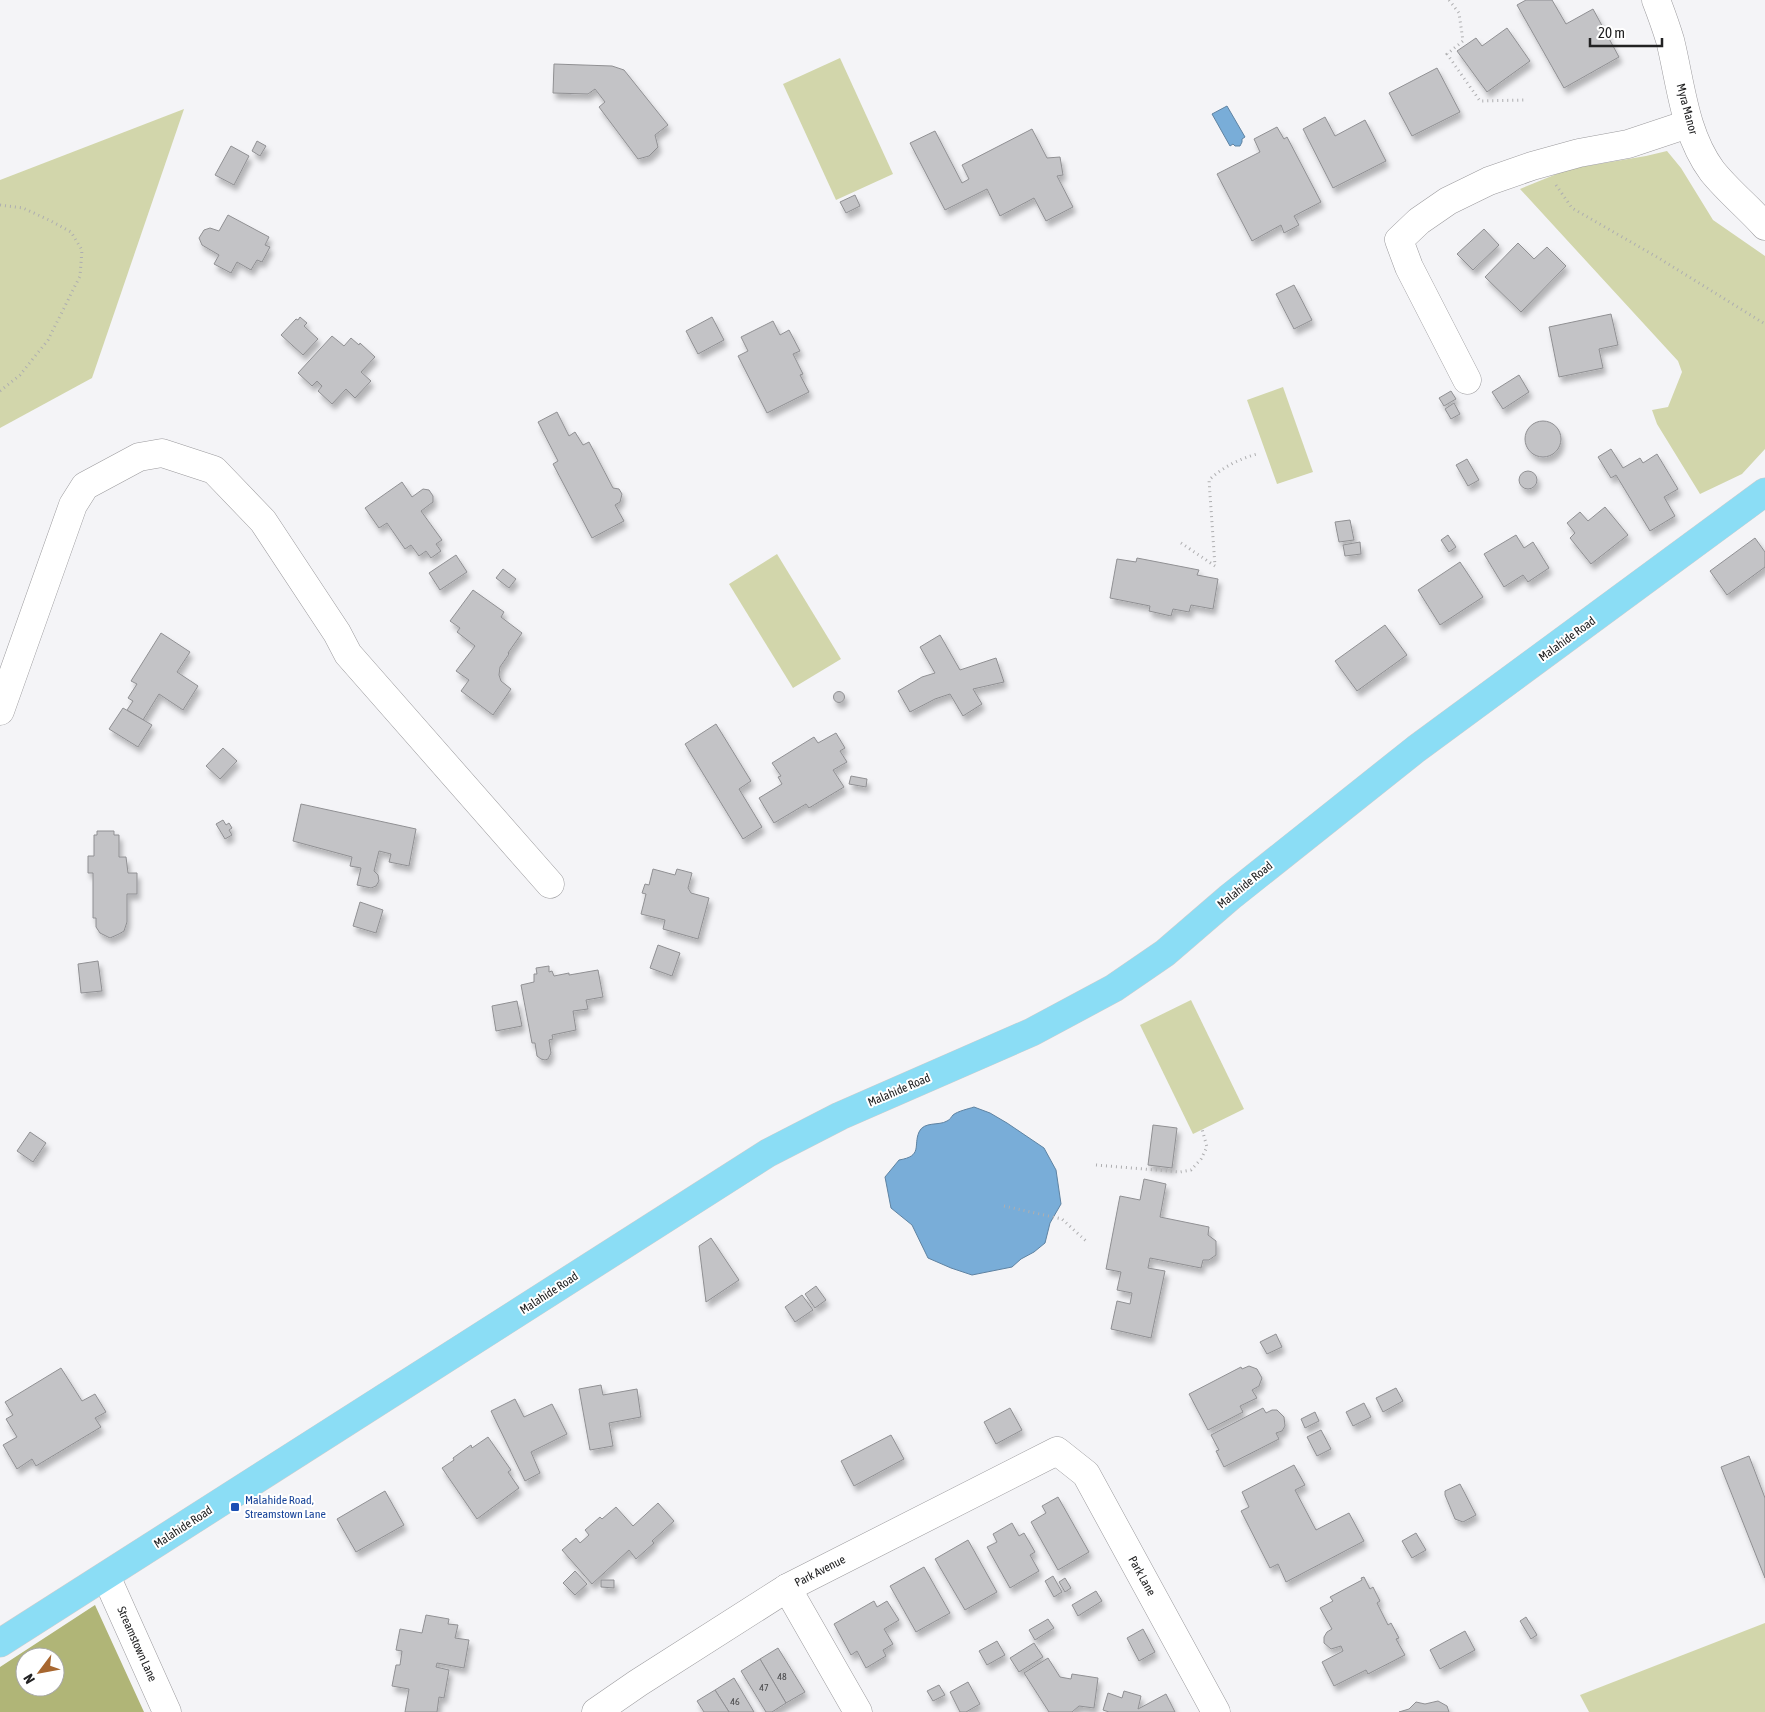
<svg xmlns="http://www.w3.org/2000/svg" width="1765" height="1712" font-family="'Asap Condensed',sans-serif">
	<defs>
		<filter id="shadow"><feDropShadow dx="3" dy="5.5" stdDeviation="2.5" flood-color="#0004"/></filter>
	</defs>
	<rect width="100%" height="100%" fill="#f4f4f7"/>
	<g fill="#d2d6ab">
		<polygon points="840,58 893,174 836,200 783,84"/>
		<polygon points="184,109 92,378 0,428 0,180"/>
		<polygon points="1667,151 1681,168 1713,220 1765,256 1765,449 1742,474 1700,494 1657,424 1652,410 1668,407 1682,372 1678,361 1520,189 1569,169 1646,156"/>
		<polygon points="1283,387 1313,472 1277,484 1247,400"/>
		<polygon points="777,554 841,659 793,688 729,584"/>
		<polygon points="1191,1000 1244,1109 1193,1134 1140,1025"/>
		<polygon points="1765,1623 1765,1712 1589,1712 1580,1695"/>
	</g>
	<path fill="#b0b577" fill-rule="evenodd" d="M95 1605 144 1712H0V1667ZM25 1657H55V1687H25Z"/>
	<g fill="#79add8" stroke="#5f83a2">
		<polygon points="1227,106 1245,137 1242,139 1242,142 1240,146 1235,146 1233,144 1230,146 1212,114"/>
		<path d="M974 1107 990 1113 1007 1123 1044 1148 1056 1170 1061 1204 1050 1223 1045 1243 1034 1252 1021 1259 1012 1267 972 1275 951 1268 928 1258 912 1225 891 1208 885 1177 899 1160C923 1156 913 1146 919 1132 924 1121 939 1126 947 1121 950 1120 951 1117 953 1115 958 1111 968 1109 974 1107Z"/>
	</g>
	<g fill="#c3c3c6" stroke="#909093" filter="url(#shadow)">
		<polygon points="1526,0 1552,0 1566,24 1593,9 1619,57 1564,88 1517,5"/>
		<polygon points="1507,28 1530,61 1487,92 1457,51 1476,38 1482,46"/>
		<polygon points="554,64 612,66 624,70 668,125 655,135 658,147 649,156 638,159 599,107 605,102 595,89 588,94 553,93"/>
		<polygon points="1437,68 1460,112 1412,136 1389,93"/>
		<polygon points="1325,117 1335,136 1365,120 1386,161 1333,188 1303,129"/>
		<polygon points="1277,127 1284,139 1287,137 1321,202 1294,216 1299,225 1284,233 1281,225 1252,241 1217,174 1260,152 1254,139"/>
		<polygon points="1032,129 1047,158 1060,157 1063,175 1057,176 1073,207 1046,221 1034,198 1000,216 987,189 945,210 910,143 935,131 962,183 969,179 962,165"/>
		<polygon points="257,141 266,146 260,156 252,151"/>
		<polygon points="231,146 249,156 234,185 215,175"/>
		<polygon points="855,195 860,206 846,213 840,202"/>
		<polygon points="228,215 269,237 265,245 270,247 262,262 257,260 251,270 237,262 231,273 214,264 219,255 202,245 199,238 204,230 210,228 219,231"/>
		<polygon points="1484,229 1499,245 1473,270 1457,254"/>
		<polygon points="1518,243 1534,259 1547,247 1566,266 1521,312 1485,277"/>
		<polygon points="1294,285 1312,320 1294,329 1276,294"/>
		<polygon points="1611,314 1618,345 1599,349 1603,368 1559,377 1549,327"/>
		<polygon points="300,317 307,323 304,326 318,339 303,355 281,335 296,319 298,320"/>
		<polygon points="712,317 724,340 698,354 686,331"/>
		<polygon points="773,321 780,335 789,330 800,351 793,354 803,374 800,375 809,392 767,413 738,356 748,351 741,337"/>
		<polygon points="332,336 344,346 351,338 359,345 360,343 375,357 361,372 371,381 355,398 346,389 332,404 318,391 322,386 317,381 312,386 298,373"/>
		<polygon points="1519,375 1529,392 1503,409 1492,392"/>
		<polygon points="1451,391 1456,399 1444,406 1439,398"/>
		<polygon points="1454,403 1460,414 1451,419 1445,409"/>
		<polygon points="557,412 569,436 575,432 583,445 589,442 613,488 619,489 622,494 620,502 615,505 624,521 592,538 553,464 558,461 538,422"/>
		<circle cx="1543" cy="439" r="18"/>
		<polygon points="1611,449 1623,468 1640,458 1643,463 1657,454 1678,489 1664,497 1675,516 1650,531 1616,475 1611,478 1598,457"/>
		<polygon points="1467,459 1479,480 1468,486 1456,465"/>
		<circle cx="1528" cy="480" r="9"/>
		<polygon points="402,482 412,497 423,489 429,490 433,496 433,502 421,511 442,540 436,544 441,551 431,558 426,551 419,556 411,545 405,549 387,523 379,528 365,508"/>
		<polygon points="1605,507 1628,535 1591,564 1570,538 1575,533 1567,523 1580,512 1588,521"/>
		<polygon points="1350,520 1354,540 1339,542 1335,522"/>
		<polygon points="1448,535 1456,547 1449,552 1441,540"/>
		<polygon points="1516,535 1524,548 1533,542 1549,568 1528,582 1523,575 1504,587 1484,554"/>
		<polygon points="1755,538 1765,552 1765,567 1727,595 1710,571"/>
		<polygon points="1360,542 1361,554 1345,556 1343,545"/>
		<polygon points="456,555 467,572 440,590 429,573"/>
		<polygon points="1137,558 1199,570 1197,575 1218,579 1213,609 1191,605 1189,612 1173,609 1171,616 1149,611 1150,606 1110,598 1117,559 1136,562"/>
		<polygon points="1460,562 1483,597 1440,625 1418,590"/>
		<polygon points="503,569 516,579 509,588 496,578"/>
		<polygon points="473,590 504,612 501,617 522,633 508,653 509,654 500,667 499,675 501,681 511,689 493,715 461,691 469,680 456,671 475,646 457,632 460,628 450,621"/>
		<polygon points="1385,625 1407,655 1357,691 1335,661"/>
		<polygon points="161,633 190,652 177,672 198,686 183,710 159,694 143,720 127,710 133,701 128,698 137,684 131,681"/>
		<polygon points="940,635 960,670 996,658 1004,682 973,689 982,704 963,716 950,694 935,699 910,712 898,691 922,677 935,673 920,647"/>
		<circle cx="839" cy="697" r="5.5"/>
		<polygon points="123,708 152,725 138,747 109,729"/>
		<polygon points="716,724 751,781 739,789 762,827 743,839 685,744"/>
		<polygon points="836,733 845,748 840,751 847,762 833,770 844,787 809,808 806,804 774,823 759,798 782,784 778,777 781,776 772,763 814,737 818,743"/>
		<polygon points="223,748 237,761 220,779 206,766"/>
		<polygon points="851,776 867,779 866,787 849,784"/>
		<polygon points="301,804 416,829 409,866 389,862 391,854 379,851 374,871 378,875 379,881 376,886 371,888 357,885 361,868 350,866 352,857 293,841"/>
		<polygon points="223,820 226,825 229,823 232,828 229,830 232,835 225,839 216,824"/>
		<polygon points="97,831 114,831 114,835 119,835 119,857 126,857 128,873 137,873 137,894 127,894 127,922 124,931 119,934 110,938 100,933 96,927 96,918 93,918 93,873 88,873 88,856 94,856 94,835 97,835"/>
		<polygon points="653,869 675,875 677,869 692,873 688,888 691,893 709,898 698,939 663,929 665,920 641,914 646,894 642,893 645,884 649,885"/>
		<polygon points="360,902 383,910 376,933 353,926"/>
		<polygon points="658,945 680,953 672,976 650,968"/>
		<polygon points="98,961 102,991 81,993 78,964"/>
		<polygon points="549,966 549,972 552,971 554,976 569,973 569,975 598,970 603,997 586,1000 588,1009 573,1011 576,1030 552,1035 553,1039 549,1040 551,1053 548,1059 545,1060 541,1059 537,1056 535,1043 532,1043 521,985 534,982 534,974 537,974 536,968"/>
		<polygon points="517,1001 522,1026 496,1031 492,1006"/>
		<polygon points="1153,1125 1177,1128 1172,1168 1148,1165"/>
		<polygon points="30,1132 46,1143 33,1162 17,1151"/>
		<polygon points="1144,1179 1166,1184 1160,1217 1209,1227 1208,1235 1216,1241 1216,1255 1209,1260 1203,1260 1201,1268 1150,1258 1148,1268 1165,1271 1151,1338 1111,1329 1117,1301 1130,1304 1132,1293 1117,1290 1121,1272 1106,1269 1120,1196 1140,1200"/>
		<polygon points="711,1238 739,1280 706,1302 699,1246"/>
		<polygon points="816,1286 826,1300 815,1308 805,1294"/>
		<polygon points="802,1295 813,1310 795,1322 785,1307"/>
		<polygon points="1276,1334 1282,1347 1267,1354 1260,1342"/>
		<polygon points="1249,1366 1257,1369 1262,1378 1259,1386 1252,1390 1257,1398 1240,1406 1243,1412 1208,1430 1189,1394 1241,1367 1242,1369"/>
		<polygon points="61,1368 82,1401 95,1394 106,1412 95,1418 101,1427 36,1466 32,1459 17,1469 3,1445 17,1437 6,1419 13,1415 5,1402"/>
		<polygon points="601,1385 603,1395 637,1389 641,1417 609,1423 613,1446 590,1450 579,1389"/>
		<polygon points="1396,1388 1403,1401 1383,1412 1376,1398"/>
		<polygon points="515,1399 524,1417 552,1404 567,1434 531,1452 540,1473 525,1481 491,1411"/>
		<polygon points="1364,1403 1371,1417 1353,1426 1346,1412"/>
		<polygon points="1010,1408 1022,1430 996,1444 984,1422"/>
		<polygon points="1263,1408 1266,1413 1272,1410 1277,1410 1284,1417 1285,1426 1282,1431 1276,1433 1279,1439 1224,1467 1216,1451 1219,1450 1211,1435"/>
		<polygon points="1315,1412 1319,1421 1305,1428 1301,1419"/>
		<polygon points="1321,1430 1331,1449 1317,1456 1307,1437"/>
		<polygon points="891,1435 904,1459 854,1486 841,1461"/>
		<polygon points="488,1437 511,1470 508,1472 519,1488 477,1519 442,1468 454,1460 453,1458 471,1445 472,1448"/>
		<polygon points="1749,1456 1765,1498 1765,1578 1721,1467"/>
		<polygon points="1294,1465 1305,1485 1295,1490 1316,1530 1349,1513 1364,1541 1286,1582 1278,1564 1270,1568 1241,1511 1249,1507 1242,1492"/>
		<polygon points="1460,1484 1476,1515 1463,1522 1455,1519 1445,1495 1445,1491"/>
		<polygon points="385,1491 404,1525 356,1552 337,1519"/>
		<polygon points="1058,1497 1089,1552 1058,1570 1031,1522 1046,1513 1042,1506"/>
		<polygon points="658,1503 674,1521 652,1541 654,1543 636,1559 629,1550 592,1584 562,1550 576,1538 580,1543 589,1535 585,1530 600,1517 602,1519 616,1507 633,1526"/>
		<polygon points="1012,1523 1019,1536 1024,1533 1035,1552 1030,1555 1039,1571 1010,1588 987,1547 997,1542 993,1534"/>
		<polygon points="1416,1533 1426,1550 1412,1558 1402,1541"/>
		<polygon points="968,1540 997,1592 965,1610 935,1559"/>
		<polygon points="924,1567 950,1613 916,1632 890,1586"/>
		<polygon points="575,1571 587,1584 575,1595 563,1583"/>
		<polygon points="1053,1576 1062,1592 1054,1597 1045,1581"/>
		<polygon points="1364,1577 1370,1589 1373,1587 1380,1601 1377,1603 1388,1625 1391,1623 1399,1638 1396,1639 1405,1655 1368,1674 1366,1670 1334,1686 1322,1662 1343,1651 1341,1646 1331,1649 1324,1643 1324,1637 1327,1632 1332,1629 1320,1608 1333,1601 1330,1597 1362,1580 1361,1578"/>
		<polygon points="1065,1578 1071,1588 1065,1592 1059,1582"/>
		<polygon points="601,1580 614,1580 614,1588 601,1587"/>
		<polygon points="1096,1591 1102,1601 1078,1616 1072,1605"/>
		<polygon points="874,1601 877,1607 887,1601 899,1620 884,1629 893,1644 883,1650 886,1656 866,1668 857,1651 851,1655 834,1624"/>
		<polygon points="426,1615 449,1619 448,1624 458,1625 455,1638 469,1640 464,1668 437,1663 436,1667 449,1670 444,1698 439,1697 437,1712 405,1712 409,1689 392,1686 396,1665 400,1665 402,1651 396,1650 400,1629 422,1633"/>
		<polygon points="1526,1617 1537,1635 1531,1639 1520,1621"/>
		<polygon points="1048,1619 1054,1628 1035,1640 1029,1630"/>
		<polygon points="1143,1629 1155,1652 1139,1661 1127,1638"/>
		<polygon points="1465,1631 1475,1650 1440,1669 1430,1650"/>
		<polygon points="997,1641 1005,1655 987,1665 979,1651"/>
		<polygon points="1034,1643 1043,1657 1019,1672 1010,1658"/>
		<polygon points="778,1648 805,1692 786,1703 760,1659"/>
		<polygon points="1048,1658 1060,1677 1071,1679 1072,1674 1098,1678 1094,1708 1079,1706 1072,1712 1049,1712 1024,1673"/>
		<polygon points="760,1659 786,1703 772,1712 766,1712 741,1671"/>
		<polygon points="734,1678 754,1712 729,1712 715,1690"/>
		<polygon points="968,1682 980,1704 966,1712 960,1712 950,1692"/>
		<polygon points="939,1685 945,1695 933,1701 927,1691"/>
		<polygon points="715,1690 729,1712 704,1712 697,1701"/>
		<polygon points="1124,1691 1141,1696 1138,1709 1166,1694 1175,1712 1109,1712 1103,1710 1108,1693 1122,1698"/>
		<polygon points="1438,1701 1447,1706 1449,1712 1399,1712 1409,1709 1416,1702 1425,1704"/>
	</g>
	<g fill="none" stroke-linecap="round" stroke-linejoin="round">
		<defs>
			<g id="minor">
				<path d="M1656 0C1661 13 1666 27 1670 40 1681 84 1684 133 1712 171 1728 191 1748 207 1765 226"/>
				<polyline points="1467,380 1409,267 1399,240 1419,221 1448,201 1489,181 1532,166 1579,153 1628,144 1688,124"/>
				<polyline points="0,711 73,505 85,486 139,457 162,453 214,470 263,521 337,633 348,654 550,884"/>
				<polyline points="106,1576 167,1712"/>
				<polyline points="787,1588 858,1712"/>
				<polyline points="596,1712 638,1683 787,1588 1057,1451 1086,1474 1216,1712"/>
			</g>
			<polyline id="major" points="0,1643 768,1153 840,1116 1032,1032 1114,988 1165,953 1230,897 1416,749 1765,492"/>
		</defs>
		<use href="#minor" stroke="#9b9a9d" stroke-width="29"/>
		<use href="#major" stroke="#cececf" stroke-width="29"/>
		<g stroke="#aeaeb0" stroke-width="3" stroke-dasharray="1 4" stroke-linecap="butt">
			<polyline points="1449,0 1459,13 1463,41 1447,54 1480,101 1524,100"/>
			<polyline points="1556,185 1572,208 1657,257 1765,324"/>
			<polyline points="0,205 23,208 51,221 71,232 82,250 80,276 48,340 20,375 0,391"/>
			<path d="M1181 543 1215 566 1209 480C1223 467 1239 459 1257 454"/>
			<polyline points="1096,1165 1180,1172 1191,1170 1201,1159 1207,1147 1202,1129"/>
			<polyline points="1004,1206 1062,1219 1086,1241"/>
		</g>
		<use href="#minor" stroke="#fff" stroke-width="28"/>
		<use href="#major" stroke="#8bddf5" stroke-width="28"/>
	</g>
	<rect fill="#1a4fb4" stroke="#fff" stroke-width="2" x="230" y="1502" width="10" height="10" rx="2.5"/>
	<g text-anchor="middle" dominant-baseline="central" stroke-width="4" stroke-linejoin="round" paint-order="stroke">
		<g font-size="10" fill="#4a4a4c">
			<text x="782" y="1676">48</text>
			<text x="764" y="1687">47</text>
			<text x="735" y="1701">46</text>
		</g>
		<g font-size="12" fill="#222223" stroke="#fff">
			<text transform="translate(1687 109) rotate(75)">Myra Manor</text>
			<text transform="translate(1567 639) rotate(-36)">Malahide Road</text>
			<text transform="translate(1245 885) rotate(-39)">Malahide Road</text>
			<text transform="translate(899 1090) rotate(-23)">Malahide Road</text>
			<text transform="translate(549 1293) rotate(-33)">Malahide Road</text>
			<text transform="translate(183 1527) rotate(-33)">Malahide Road</text>
			<text transform="translate(820 1571) rotate(-27)">Park Avenue</text>
			<text transform="translate(1142 1576) rotate(61)">Park Lane</text>
			<text transform="translate(137 1644) rotate(66)">Streamstown Lane</text>
		</g>
		<g font-size="12" fill="#164399" stroke="#fff" text-anchor="start">
			<text x="245" y="1500">Malahide Road,<tspan x="245" dy="14">Streamstown Lane</tspan></text>
		</g>
	</g>
	<g transform="translate(40 1672) rotate(238)"><circle r="24" fill="#ffffff" stroke="#a7a7a7"/>
	<path d="M0-4L9 19L0 12L-9 19Z" fill="#a76730"/>
	<text y="-8" font-size="14" font-weight="bold" text-anchor="middle" fill="#222223">N</text>
	</g>
	<path d="M1590 38v8h72v-8" fill="none" stroke="#222223" stroke-width="2.5"/>
	<text x="1598" y="38" font-size="15" fill="#222223" stroke="#ffffff" stroke-width="4" paint-order="stroke">20 m</text>
</svg>
